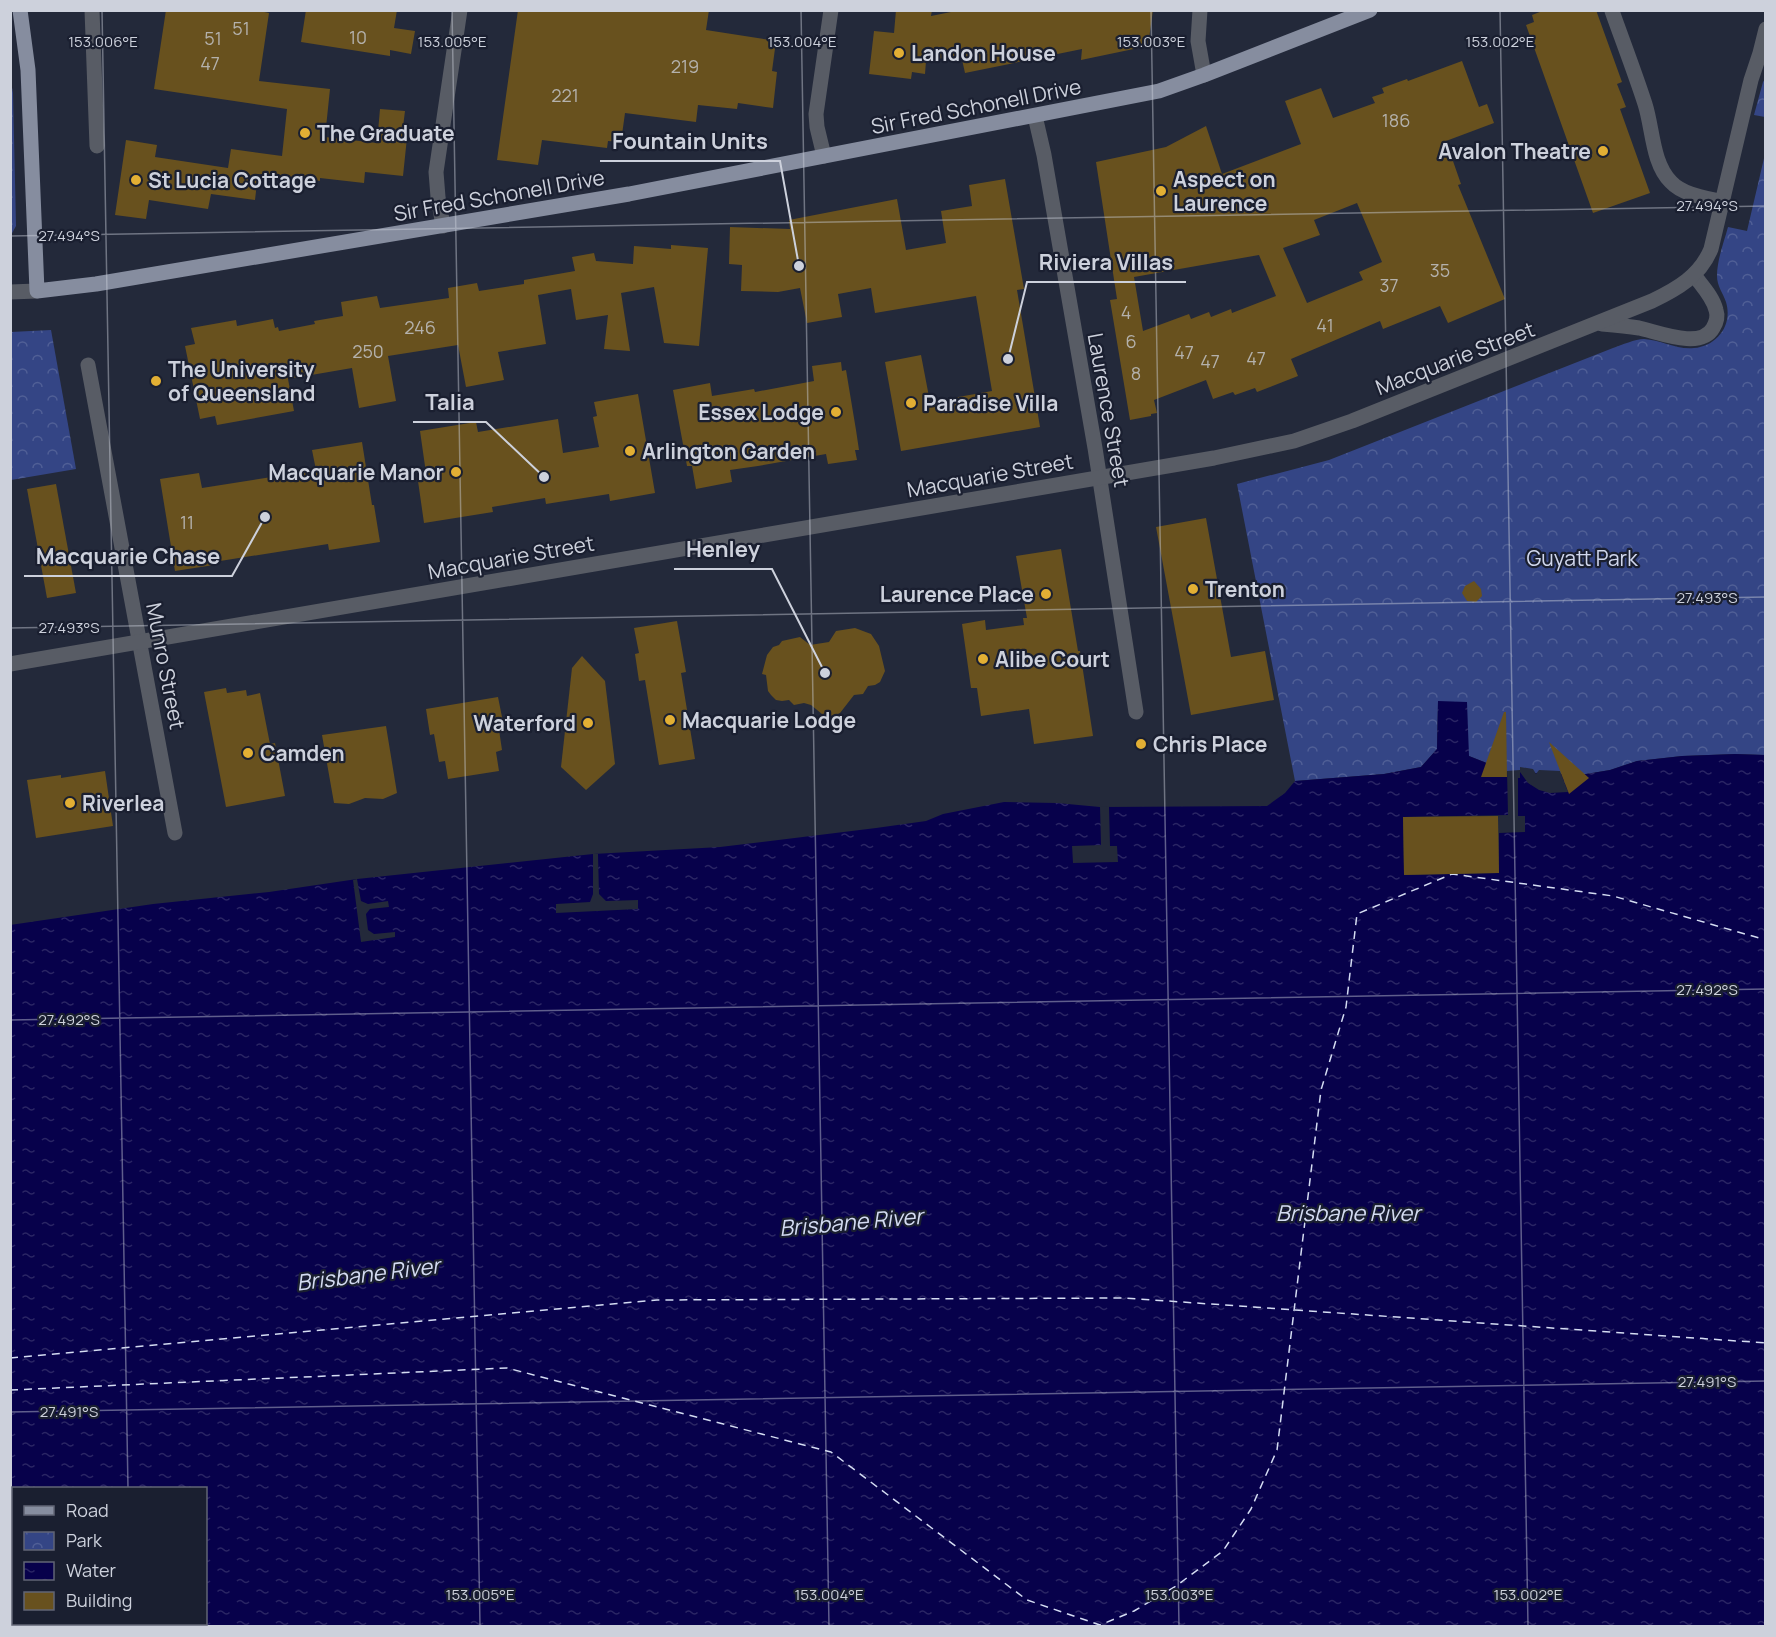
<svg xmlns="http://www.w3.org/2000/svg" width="1776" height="1637" font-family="Manrope,sans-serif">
	<defs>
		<pattern id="park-crowns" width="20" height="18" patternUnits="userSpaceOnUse" patternTransform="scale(1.5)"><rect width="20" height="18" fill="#344585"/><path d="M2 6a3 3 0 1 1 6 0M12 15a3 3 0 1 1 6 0" fill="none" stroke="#505f96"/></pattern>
		<pattern id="water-ripples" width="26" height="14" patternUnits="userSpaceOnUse" patternTransform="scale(1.5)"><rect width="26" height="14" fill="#07014b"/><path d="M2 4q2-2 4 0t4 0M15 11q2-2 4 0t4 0" fill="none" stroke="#2a2564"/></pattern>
	</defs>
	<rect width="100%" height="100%" fill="#23293a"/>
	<g fill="url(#park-crowns)">
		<polygon points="1765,79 1765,117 1754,115 1763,82"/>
		<polygon points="11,82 13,93 16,226 11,235"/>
		<path d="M1765 154V755L1735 754 1682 756 1637 761 1610 770 1586 774H1546L1507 771 1469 756 1438 701 1437 749 1421 767 1384 774 1295 781 1237 484 1329 460 1613 348C1622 345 1635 339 1644 339 1661 340 1677 350 1694 348 1717 346 1733 325 1726 302 1723 293 1717 286 1717 276 1717 260 1724 242 1728 227L1747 231Z"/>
		<polygon points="51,330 76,469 11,480 11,332"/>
	</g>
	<path fill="url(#water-ripples)" fill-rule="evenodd" d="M1438 701 1467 702 1469 756 1507 771 1546 774H1586L1610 770 1637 761 1682 756 1735 754 1765 755V1626H11L10 925 153 904 269 892 357 879 593 854 720 847 876 828 926 821 943 814 1004 802 1057 803 1100 807 1267 806 1285 793 1295 781 1384 774 1421 767 1437 749ZM14 1488H206V1624H14Z"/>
	<g fill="#23293a">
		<polygon points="1520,767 1533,769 1536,774 1539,770 1560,771 1568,792 1550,793 1539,790 1528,783 1520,772 1520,778 1518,778 1518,816 1525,816 1525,832 1499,833 1499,873 1404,875 1403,817 1508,815 1507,771 1520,770"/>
		<polygon points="1109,806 1110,846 1117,846 1118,862 1073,863 1072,846 1101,845 1100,807"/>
		<polygon points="593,854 598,854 599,894 606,901 638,900 638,909 556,913 556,904 590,902 593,894"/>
		<polygon points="357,879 361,901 368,904 388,901 389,907 370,909 366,914 368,930 374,934 395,932 395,937 361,942 353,880"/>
	</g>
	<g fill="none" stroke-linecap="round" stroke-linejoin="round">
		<g stroke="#d4dcf2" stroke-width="1.5" stroke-dasharray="8 6" stroke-linecap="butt">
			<polyline points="10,1358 657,1300 1125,1298 1766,1343"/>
			<polyline points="10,1390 507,1368 831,1452 1027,1600 1100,1625 1134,1611 1176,1586 1223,1551 1251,1509 1277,1450 1321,1090 1346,1007 1357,914 1452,874 1613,896 1766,940"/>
		</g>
	</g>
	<g fill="#68511e" fill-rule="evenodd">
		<polygon points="166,10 255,10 269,13 259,81 330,89 325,137 377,143 380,109 405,111 403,127 408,128 403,176 365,172 364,183 320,178 320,181 258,174 255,200 211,194 208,209 149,200 146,219 115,215 126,140 157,145 155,157 228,168 231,149 282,156 287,109 154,89"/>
		<polygon points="306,10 397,10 394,28 415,31 411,54 390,50 390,56 301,42"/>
		<polygon points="518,10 709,10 706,30 776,41 772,71 777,72 773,108 738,103 737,109 698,105 696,122 625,113 621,142 608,141 607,148 542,140 538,165 497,160"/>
		<polygon points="896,10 932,10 931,16 961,10 1153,10 1148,46 1081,60 1082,49 965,73 961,55 926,61 925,74 912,72 911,79 869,74 874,31 894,33"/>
		<polygon points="1545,10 1596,10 1622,82 1617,84 1626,107 1620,109 1650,193 1593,213 1526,25 1534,22 1532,15"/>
		<path d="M1462 61 1479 107 1487 104 1494 123 1446 141 1461 184 1458 185 1505 299 1448 323 1440 306 1383 329 1380 321 1291 359 1298 376 1257 392 1255 388 1235 395 1233 392 1213 399 1206 380 1154 400 1157 413 1151 414V416L1130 420 1110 300 1117 299 1096 162 1166 147 1206 126 1222 174 1301 144 1285 101 1321 88 1333 118 1375 103 1372 97 1384 93 1382 88 1407 79 1408 81ZM1357 203 1382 262 1359 272 1363 280 1307 303 1283 248 1320 235 1314 220ZM1259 255 1276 296 1232 313 1231 309 1211 317 1209 312 1191 319 1189 314 1143 331 1134 277Z"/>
		<polygon points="1005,179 1024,289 1017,290 1040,427 901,451 885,362 921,355 930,402 992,391 976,296 875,313 871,288 838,294 842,317 807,323 800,288 778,292 741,291 742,265 729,264 730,227 790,229 789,220 897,199 906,250 946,243 941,211 972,206 969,185"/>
		<polygon points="671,245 708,248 699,346 664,343 654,287 621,293 630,351 604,349 608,315 576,320 571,289 538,295 546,344 498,352 504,380 466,387 458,345 388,356 396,401 359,408 352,368 288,379 294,411 217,425 215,416 200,419 185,346 195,344 191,328 236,320 237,326 273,319 275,328 278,327 279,331 315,324 314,321 343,316 341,302 377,296 380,308 449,298 448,288 477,283 479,291 524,284 524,280 575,271 572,257 594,253 596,261 633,264 634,246 671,249"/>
		<polygon points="841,362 842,371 846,370 856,430 859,450 855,450 857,460 828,464 826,454 758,466 730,470 732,482 696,489 692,466 687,466 673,390 710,383 712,396 754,389 755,392 814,381 812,366"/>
		<polygon points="638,394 655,493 610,501 609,494 546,504 545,498 492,507 493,512 424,523 417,474 426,473 420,431 476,422 478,432 558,419 563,453 599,447 593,417 597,416 594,402"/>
		<polygon points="362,442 372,505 374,505 380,542 329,550 328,544 214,562 214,565 175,571 160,479 199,473 202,488 316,470 312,450"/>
		<polygon points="56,484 76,593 47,598 27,489"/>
		<polygon points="1206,518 1231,657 1265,651 1274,700 1191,715 1156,527"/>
		<polygon points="1061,549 1078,651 1080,651 1093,736 1034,744 1029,709 981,716 977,688 971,688 962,624 985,620 986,630 1024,625 1023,618 1027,618 1016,556"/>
		<polygon points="1474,581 1481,589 1482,596 1476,602 1467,601 1462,593 1465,586"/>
		<polygon points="677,621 686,672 681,673 695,759 659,765 645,680 639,681 635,654 639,653 634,628"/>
		<polygon points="855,628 871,634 879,646 885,671 880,682 875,685 868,686 863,694 854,695 840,713 833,716 822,714 811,705 804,703 794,705 789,700 782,701 776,700 771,695 768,691 766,675 762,674 767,655 773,647 779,645 782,641 800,637 810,645 829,642 836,631"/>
		<polygon points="582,656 605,681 615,764 586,790 561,767 572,668"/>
		<polygon points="226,688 227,693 246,690 247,696 260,693 270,744 275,743 285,796 226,807 204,692"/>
		<polygon points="498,697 503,722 498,723 502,750 496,752 499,771 448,779 445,761 439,762 434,734 430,735 426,709"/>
		<polygon points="1504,712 1506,712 1507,777 1481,777"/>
		<polygon points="386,726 397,793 383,799 365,798 349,804 334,803 322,735"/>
		<polygon points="1549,742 1589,778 1569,794"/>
		<polygon points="105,771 113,826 36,838 27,780 61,775 61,778"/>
		<polygon points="1498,816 1499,873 1404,875 1403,817"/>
	</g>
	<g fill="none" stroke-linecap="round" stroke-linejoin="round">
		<g stroke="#585c65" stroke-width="15">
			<polyline points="92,10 97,146"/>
			<polyline points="1200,10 1198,41 1204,75"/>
			<path d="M1612 11C1623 42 1635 73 1645 104 1653 129 1652 163 1671 182 1683 195 1707 198 1723 202"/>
			<polyline points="1035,116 1044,155 1095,448 1136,712"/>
			<polyline points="824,156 817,127 816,114 831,10"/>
			<polyline points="443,226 438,197 436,172 460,10"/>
			<polyline points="10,292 37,291"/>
			<path d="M1602 324C1615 325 1627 326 1639 328 1658 332 1701 350 1713 328 1716 323 1718 316 1716 310 1713 297 1702 286 1694 275"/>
			<polyline points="88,365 175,833"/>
			<path d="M10 664 1214 458 1294 441 1352 421 1652 301C1677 289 1700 276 1711 249L1751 80 1760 53 1766 29"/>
		</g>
		<polyline stroke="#868d9f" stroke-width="15" points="20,10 28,70 37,291 96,284 629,194 1159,91 1204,75 1370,10"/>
	</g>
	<path fill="none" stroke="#cdd1dc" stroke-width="1.5" stroke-opacity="0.45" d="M102 10 128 1488M452 10 480 1626M801 10 829 1626M1151 10 1179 1626M1500 10 1528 1626M10 236 1766 206M10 628 1766 597M10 1020 1766 989M10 1412 1766 1381M131 1624V1626"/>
	<g fill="#e2af34" stroke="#1a1f30" stroke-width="2">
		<circle cx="899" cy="53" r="6"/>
		<circle cx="305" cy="133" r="6"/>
		<circle cx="1603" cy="151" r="6"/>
		<circle cx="136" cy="180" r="6"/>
		<circle cx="1161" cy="191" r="6"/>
		<circle cx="156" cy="381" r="6"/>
		<circle cx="911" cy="403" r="6"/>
		<circle cx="836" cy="412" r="6"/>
		<circle cx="630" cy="451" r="6"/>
		<circle cx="456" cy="472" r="6"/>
		<circle cx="1193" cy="589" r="6"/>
		<circle cx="1046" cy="594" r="6"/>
		<circle cx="983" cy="659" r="6"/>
		<circle cx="670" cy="720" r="6"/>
		<circle cx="588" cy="723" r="6"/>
		<circle cx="1141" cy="744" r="6"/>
		<circle cx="248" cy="753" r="6"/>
		<circle cx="70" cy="803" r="6"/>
	</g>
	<g text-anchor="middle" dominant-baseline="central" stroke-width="4.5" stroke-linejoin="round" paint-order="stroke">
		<g font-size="18" fill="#b4b1ac">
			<text x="241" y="28">51</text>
			<text x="358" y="37">10</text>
			<text x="213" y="38">51</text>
			<text x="210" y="63">47</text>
			<text x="685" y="66">219</text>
			<text x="565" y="95">221</text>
			<text x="1396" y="120">186</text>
			<text x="1440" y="270">35</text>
			<text x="1389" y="285">37</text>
			<text x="1126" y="312">4</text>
			<text x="1325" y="325">41</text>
			<text x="420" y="327">246</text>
			<text x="1131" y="341">6</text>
			<text x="368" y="351">250</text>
			<text x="1184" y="352">47</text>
			<text x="1256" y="358">47</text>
			<text x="1210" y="361">47</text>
			<text x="1136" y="373">8</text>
			<text x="187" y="522">11</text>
		</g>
		<g font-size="21" font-weight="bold" fill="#cdd1dc" stroke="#1a1f30" text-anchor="start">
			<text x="911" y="53">Landon House</text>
			<text x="317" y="133">The Graduate</text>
			<text x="1591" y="151" text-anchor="end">Avalon Theatre</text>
			<text x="1173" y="179">Aspect on<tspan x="1173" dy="24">Laurence</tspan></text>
			<text x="148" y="180">St Lucia Cottage</text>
			<text x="168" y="369">The University<tspan x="168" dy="24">of Queensland</tspan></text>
			<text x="923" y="403">Paradise Villa</text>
			<text x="824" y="412" text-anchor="end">Essex Lodge</text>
			<text x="642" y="451">Arlington Garden</text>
			<text x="444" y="472" text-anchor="end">Macquarie Manor</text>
			<text x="1205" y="589">Trenton</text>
			<text x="1034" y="594" text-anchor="end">Laurence Place</text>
			<text x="995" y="659">Alibe Court</text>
			<text x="682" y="720">Macquarie Lodge</text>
			<text x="576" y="723" text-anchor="end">Waterford</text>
			<text x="1153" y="744">Chris Place</text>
			<text x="260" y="753">Camden</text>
			<text x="82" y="803">Riverlea</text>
		</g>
		<g font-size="21" fill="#cdd1dc" stroke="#1a1f30">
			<text transform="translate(976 106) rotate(-11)">Sir Fred Schonell Drive</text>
			<text transform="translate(499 195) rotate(-10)">Sir Fred Schonell Drive</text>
			<text transform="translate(1455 358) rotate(-21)">Macquarie Street</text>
			<text transform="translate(1109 410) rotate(80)">Laurence Street</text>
			<text transform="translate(990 475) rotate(-10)">Macquarie Street</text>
			<text transform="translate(511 557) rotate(-10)">Macquarie Street</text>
			<text transform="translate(166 666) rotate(79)">Munro Street</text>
		</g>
		<g font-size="21" fill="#d0d7ed" stroke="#1a1f30">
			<text x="1582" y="558">Guyatt Park</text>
		</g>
		<g font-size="22" font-style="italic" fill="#d4dcf2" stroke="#1a1f30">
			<text x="1348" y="1213">Brisbane River</text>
			<text transform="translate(851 1222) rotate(-5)">Brisbane River</text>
			<text transform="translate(368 1274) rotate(-7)">Brisbane River</text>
		</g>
	</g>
	<g font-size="15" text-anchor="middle" fill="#cdd1dc" stroke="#1a1f30" stroke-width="4.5" stroke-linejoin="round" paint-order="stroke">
		<text x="103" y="47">153.006°E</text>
		<text x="452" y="47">153.005°E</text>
		<text x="802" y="47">153.004°E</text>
		<text x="1151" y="47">153.003°E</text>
		<text x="1500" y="47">153.002°E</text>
		<text x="1707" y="211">27.494°S</text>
		<text x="69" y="241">27.494°S</text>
		<text x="1707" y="603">27.493°S</text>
		<text x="69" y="633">27.493°S</text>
		<text x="1707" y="995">27.492°S</text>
		<text x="69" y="1025">27.492°S</text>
		<text x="1707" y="1387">27.491°S</text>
		<text x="69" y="1417">27.491°S</text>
		<text x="480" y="1600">153.005°E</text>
		<text x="829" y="1600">153.004°E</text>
		<text x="1179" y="1600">153.003°E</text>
		<text x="1528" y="1600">153.002°E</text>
	</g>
	<path fill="none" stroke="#cdd1dc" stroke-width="2" d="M799 266L780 161H600M1008 359L1027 282H1186M544 477L486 422H413M825 673L772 569H674M265 517L232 576H24"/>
	<g fill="#cdd1dc" stroke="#1a1f30" stroke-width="2">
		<circle cx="799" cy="266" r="6"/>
		<circle cx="1008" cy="359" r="6"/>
		<circle cx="544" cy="477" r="6"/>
		<circle cx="825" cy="673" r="6"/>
		<circle cx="265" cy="517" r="6"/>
	</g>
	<g font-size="22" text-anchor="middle" font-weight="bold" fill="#cdd1dc" stroke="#1a1f30" stroke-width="4.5" stroke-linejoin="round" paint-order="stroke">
		<text x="690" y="149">Fountain Units</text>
		<text x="1106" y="270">Riviera Villas</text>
		<text x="450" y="410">Talia</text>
		<text x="723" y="557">Henley</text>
		<text x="128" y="564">Macquarie Chase</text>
	</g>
	<rect width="1776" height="1637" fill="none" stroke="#cdd1dc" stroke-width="24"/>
	<rect x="12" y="1487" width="195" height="138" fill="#1a1f30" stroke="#626675" stroke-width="1.5"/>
	<rect x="24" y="1506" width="30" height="9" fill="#868d9f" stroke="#626675" stroke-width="1.5"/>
	<text x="66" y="1517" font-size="18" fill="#cdd1dc">Road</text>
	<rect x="24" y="1532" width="30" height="18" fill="url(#park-crowns)" stroke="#626675" stroke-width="1.5"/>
	<text x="66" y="1547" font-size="18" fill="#cdd1dc">Park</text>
	<rect x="24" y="1562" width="30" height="18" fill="url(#water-ripples)" stroke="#626675" stroke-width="1.5"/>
	<text x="66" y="1577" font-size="18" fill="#cdd1dc">Water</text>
	<rect x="24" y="1592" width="30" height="18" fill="#68511e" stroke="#626675" stroke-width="1.5"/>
	<text x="66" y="1607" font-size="18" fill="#cdd1dc">Building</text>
</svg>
